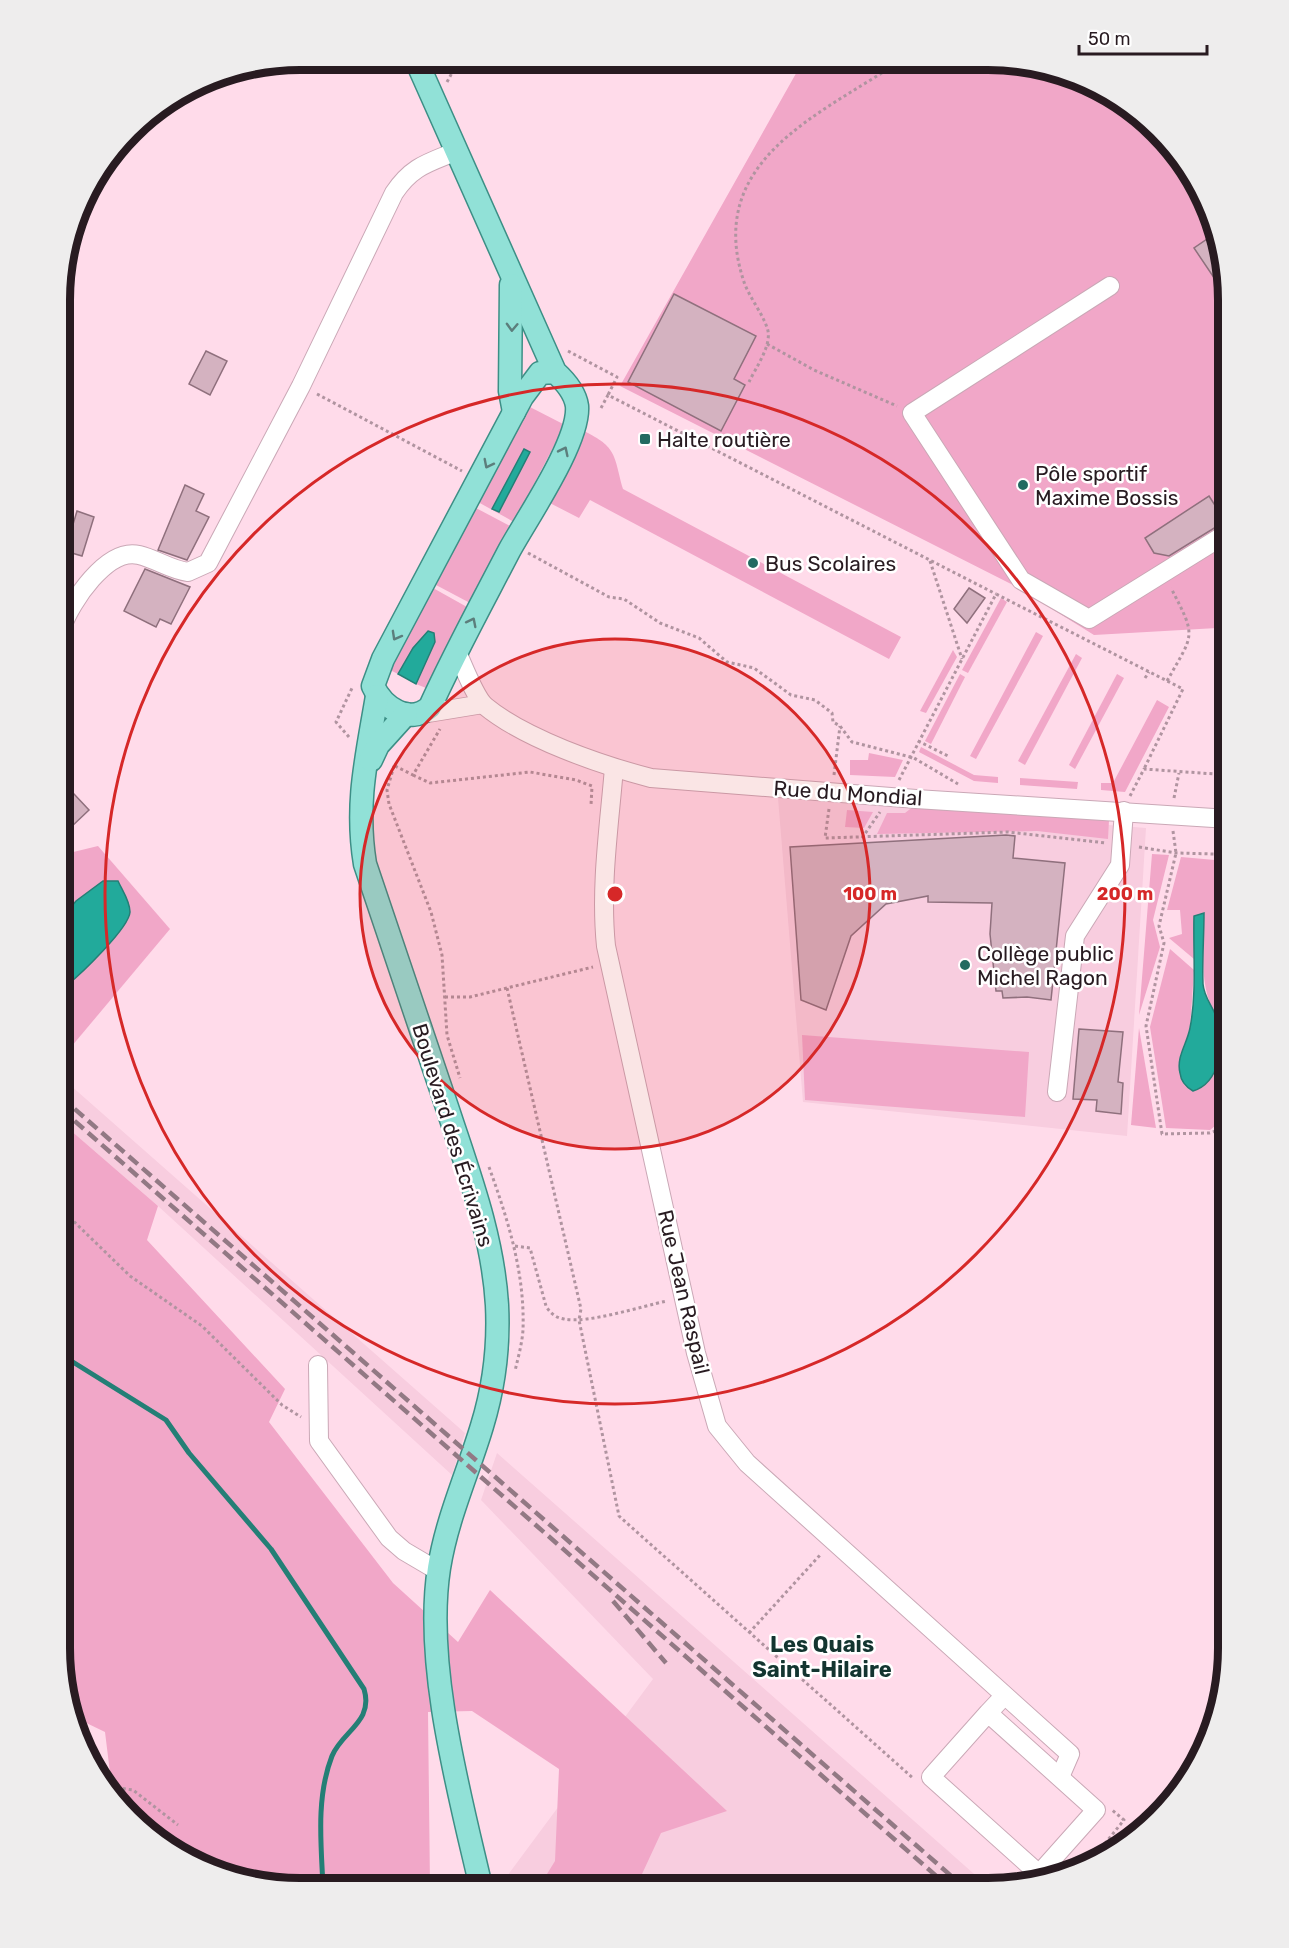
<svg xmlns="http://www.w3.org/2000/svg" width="1289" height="1948" font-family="Rubik,sans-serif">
	<rect width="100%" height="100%" fill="#ffdbea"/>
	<g fill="#f8cddf">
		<polygon points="778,798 1146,828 1127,1136 803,1102"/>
		<polygon points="61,1077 465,1433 452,1475 158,1206 61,1122"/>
		<polygon points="497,1453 990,1888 499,1887 653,1679 481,1500"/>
	</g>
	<g fill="#f1a7c8">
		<polygon points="803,61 1021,62 1080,78 1135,109 1179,154 1211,208 1229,300 1229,711 1217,628 1094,635 1013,585 620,386"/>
		<polygon points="528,406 565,425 514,522 478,502"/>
		<path d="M580 429C617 447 613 452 623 489L901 637 889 659 590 500 579 518 544 500Z"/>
		<polygon points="476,508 512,527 470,603 436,585"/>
		<polygon points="433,588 467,607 426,688 416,684 434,644 413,648 398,674 390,670"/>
		<polygon points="1001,598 1007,602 968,673 962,670"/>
		<polygon points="1036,632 1043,636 976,759 970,756"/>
		<polygon points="953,650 957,657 926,713 920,711"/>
		<polygon points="1076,654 1082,658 1025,765 1018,761"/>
		<polygon points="960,674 965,677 931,744 925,741"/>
		<polygon points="1117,674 1124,678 1075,769 1069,765"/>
		<polygon points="1157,700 1169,707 1125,792 1101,790 1101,783 1113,783"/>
		<polygon points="921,747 974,775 998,777 998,783 974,781 919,752"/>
		<polygon points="869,753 903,760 895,777 850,775 850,760 868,760"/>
		<polygon points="1020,778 1078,782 1077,789 1020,785"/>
		<polygon points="914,806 1109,820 1108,839 1037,831 877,834 887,813 905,813"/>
		<polygon points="847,810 873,812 864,828 845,827"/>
		<polygon points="98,846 170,929 61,1059 61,855"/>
		<polygon points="1152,854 1169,855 1153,920 1160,947 1139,1015"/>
		<path d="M1181 857 1215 860 1223 869 1229 893 1226 943 1229 1069 1221 1121 1210 1130 1166 1128 1150 1027 1170 949 1194 970 1190 1029 1180 1056 1217 1019C1198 984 1204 953 1204 914L1194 916V959L1169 938 1182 934 1180 910H1167Z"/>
		<polygon points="1139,1028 1156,1128 1131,1125"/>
		<polygon points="802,1035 1029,1052 1025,1117 805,1100"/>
		<polygon points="61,1122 158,1206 147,1240 285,1389 269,1422 393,1583 458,1642 490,1590 727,1811 661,1833 636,1887 539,1887 555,1861 559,1769 472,1711 428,1712 430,1886 269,1886 209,1870 154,1839 113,1797 105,1732 74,1717 60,1648"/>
	</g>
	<g fill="#22aa9b" stroke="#247f76" stroke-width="1.5">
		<polygon points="524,449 530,452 499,512 492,509"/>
		<polygon points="428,631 434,633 435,642 416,684 398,674 413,648"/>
		<path d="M103 881H118C122 890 130 901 130 912 129 928 81 974 66 986L61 985V919L76 901Z"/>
		<path d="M1204 913C1204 937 1202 961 1203 984 1204 998 1213 1006 1217 1019 1226 1042 1220 1083 1193 1091 1186 1087 1181 1082 1180 1073 1176 1057 1187 1044 1190 1028 1197 992 1193 953 1194 916Z"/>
	</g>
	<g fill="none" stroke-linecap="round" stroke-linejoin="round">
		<path stroke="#247f76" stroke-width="5" d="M60 1354 166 1420 189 1453 271 1549 364 1689C374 1722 342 1731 332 1756 316 1797 321 1843 323 1886"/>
	</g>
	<g fill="#d4b2c0" stroke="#8f707d" stroke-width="1.5">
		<polygon points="1216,233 1229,300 1194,248"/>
		<polygon points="674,294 756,336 734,379 745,385 721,431 628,382"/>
		<polygon points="206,351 227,361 210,395 189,384"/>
		<polygon points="185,485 204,494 196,511 209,517 187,560 158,550"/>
		<polygon points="1209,496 1218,510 1216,527 1169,556 1154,553 1145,538"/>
		<polygon points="77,511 94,517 82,556 65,551"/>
		<polygon points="145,569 190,587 171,624 160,619 156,627 124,611"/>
		<polygon points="969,588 985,598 967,623 954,609"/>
		<polygon points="74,794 89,810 69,829 61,821 61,807"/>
		<polygon points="1006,835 1015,836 1013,858 1065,863 1051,1000 1027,997 1003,998 1002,991 996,991 990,934 992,903 928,902 928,896 886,904 851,936 826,1010 801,1000 790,847"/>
		<polygon points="1079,1029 1123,1032 1118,1082 1123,1083 1121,1114 1096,1111 1097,1100 1073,1099"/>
	</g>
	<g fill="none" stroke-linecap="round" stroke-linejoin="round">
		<defs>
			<g id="minor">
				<polyline points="1210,210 1211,210"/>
				<polyline points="1110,286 912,413 1021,580 1089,619 1229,532"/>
				<path d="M62 627C71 602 107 547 139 555 156 559 171 570 188 572L208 563 301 386 394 193C412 166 428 163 457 151"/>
				<path d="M457 652C463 665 475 697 485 706 525 739 601 765 651 778L916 799 1229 819"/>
				<polyline points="422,714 483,704"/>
				<path d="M614 768C609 828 600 887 606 946L696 1353 717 1426 747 1463 1070 1754 1060 1777"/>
				<polyline points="1057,1092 1075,936 1120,865 1124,811"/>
				<polyline points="318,1365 319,1441 389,1538 404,1551 438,1571"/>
				<polyline points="988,1713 931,1777 1039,1874 1096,1810 988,1713 1004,1696"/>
			</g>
			<g id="major">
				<path d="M416 60 555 372C565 381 575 392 577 406 580 441 527 518 509 551 482 603 454 654 430 707 409 726 383 707 373 686L383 659 522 397 540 373 555 372"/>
				<polyline points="511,285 510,391 514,412"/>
				<path d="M377 696C367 756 355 803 365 864 392 946 420 1028 448 1110 469 1174 493 1237 497 1305 499 1345 494 1387 482 1426 468 1473 447 1518 439 1568 424 1664 459 1792 481 1887"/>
				<polyline points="371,760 378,745 406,714"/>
			</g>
		</defs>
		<use href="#minor" stroke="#caa8b6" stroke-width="20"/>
		<use href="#major" stroke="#3d8f86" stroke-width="25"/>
		<g stroke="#b094a0" stroke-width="3" stroke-dasharray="3 3" stroke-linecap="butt">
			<polyline points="447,82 459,60"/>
			<polyline points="1161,135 1201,196"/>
			<polyline points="767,344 814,370 897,406"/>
			<polyline points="568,351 617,377 608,395"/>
			<path d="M749 382C755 369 771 347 768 331 765 317 749 297 744 282 704 162 817 116 899 62"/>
			<polyline points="317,394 462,471"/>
			<polyline points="601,408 608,395 996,594"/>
			<polyline points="528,553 609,597 624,599 660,623 699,638 727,662 754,668 791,695 815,700 832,713 833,722 840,726 852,742 914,758 958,784"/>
			<polyline points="930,561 962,659"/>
			<polyline points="1145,678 1149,672"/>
			<path d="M1167 681C1194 633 1197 638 1171 588"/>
			<polyline points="349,737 336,722 353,686"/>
			<polyline points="918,741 948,756"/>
			<polyline points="394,766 387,790 389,804 431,912 442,955 447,1035 460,1078"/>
			<polyline points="395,766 413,775 440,729"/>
			<polyline points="413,775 430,783 530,772 576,780 592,786 591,805"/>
			<polyline points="834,775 840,726"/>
			<polyline points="899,780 996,594 1183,689 1144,769"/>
			<polyline points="1130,796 1144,769 1229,775"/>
			<polyline points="1174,798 1179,773"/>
			<polyline points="829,809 825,838 1008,832 1106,843"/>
			<polyline points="1173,831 1176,853 1159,926 1164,943 1146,1026 1162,1134 1209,1133 1226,1128 1229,1123"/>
			<polyline points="862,838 880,812"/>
			<polyline points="1139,847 1176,853 1215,854 1227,864 1229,872"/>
			<polyline points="507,988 581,1309 579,1320 619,1516 914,1779"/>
			<polyline points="445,997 470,997 593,967"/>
			<path d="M489 1167C508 1220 525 1273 523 1330 522 1344 518 1358 515 1371"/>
			<polyline points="61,1209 130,1276 202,1326 282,1405 301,1417"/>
			<path d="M515 1246 530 1248 546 1306C550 1313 556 1318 564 1319 588 1324 642 1306 667 1301"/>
			<polyline points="749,1633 821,1554"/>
			<polyline points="105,1786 133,1790 178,1825"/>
			<polyline points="1086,1867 1124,1820 1112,1810"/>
		</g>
		<use href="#minor" stroke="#fff" stroke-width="18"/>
		<use href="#major" stroke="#91e1d7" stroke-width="22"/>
		<g stroke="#927984" stroke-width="4.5" stroke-dasharray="12 6" stroke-linecap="butt">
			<polyline points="61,1097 965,1888"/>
			<polyline points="61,1109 950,1888"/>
			<polyline points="613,1601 666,1663"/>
		</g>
	</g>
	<defs><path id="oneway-chevron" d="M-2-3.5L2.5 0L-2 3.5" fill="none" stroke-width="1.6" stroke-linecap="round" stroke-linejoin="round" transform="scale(1.5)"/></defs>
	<g stroke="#5c7e7c">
		<use href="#oneway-chevron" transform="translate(512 327) rotate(92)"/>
		<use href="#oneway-chevron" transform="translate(564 451) rotate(-64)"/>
		<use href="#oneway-chevron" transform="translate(488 464) rotate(117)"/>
		<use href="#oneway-chevron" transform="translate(472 622) rotate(-63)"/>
		<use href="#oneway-chevron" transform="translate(396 636) rotate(119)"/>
	</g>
	<circle cx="615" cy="894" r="255" fill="#d62828" fill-opacity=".12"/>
	<g fill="none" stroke="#d62828" stroke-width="3">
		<circle cx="615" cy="894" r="255"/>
		<circle cx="615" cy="894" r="510"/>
	</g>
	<g fill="#226a61" stroke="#fff" stroke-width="2">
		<rect x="639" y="433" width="12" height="12" rx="3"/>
		<circle cx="1023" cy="485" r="6"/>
		<circle cx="753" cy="563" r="6"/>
		<circle cx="965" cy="965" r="6"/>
	</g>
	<g text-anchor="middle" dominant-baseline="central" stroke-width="5" stroke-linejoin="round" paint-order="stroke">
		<g font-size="21" fill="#281b21" stroke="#fff" text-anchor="start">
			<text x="657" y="439">Halte routière</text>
			<text x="1035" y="473">Pôle sportif<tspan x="1035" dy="24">Maxime Bossis</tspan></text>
			<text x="765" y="563">Bus Scolaires</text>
			<text x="977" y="953">Collège public<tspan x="977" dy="24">Michel Ragon</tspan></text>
		</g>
		<g font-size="21" fill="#281b21" stroke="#fff">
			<text transform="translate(848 793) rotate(4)">Rue du Mondial</text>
			<text transform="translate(453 1135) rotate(73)">Boulevard des Écrivains</text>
			<text transform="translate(684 1292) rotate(77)">Rue Jean Raspail</text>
		</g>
		<g font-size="22" font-weight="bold" fill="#133530" stroke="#fff">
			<text x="822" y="1644">Les Quais<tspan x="822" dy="25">Saint-Hilaire</tspan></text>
		</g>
	</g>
	<path d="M0 0H1289V1948H0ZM300 70H988A230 230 0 0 1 1218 300V1648A230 230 0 0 1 988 1878H300A230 230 0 0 1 70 1648V300A230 230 0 0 1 300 70Z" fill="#eeeded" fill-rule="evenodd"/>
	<path fill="none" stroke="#281b21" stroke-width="8" d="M300 70H988A230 230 0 0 1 1218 300V1648A230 230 0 0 1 988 1878H300A230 230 0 0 1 70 1648V300A230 230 0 0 1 300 70Z"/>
	<circle cx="615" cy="894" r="9" fill="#d62828" stroke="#fff" stroke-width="3"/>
	<g font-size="18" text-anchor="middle" font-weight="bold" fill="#d62828" stroke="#fff" stroke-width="5" stroke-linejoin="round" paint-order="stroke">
		<text x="870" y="900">100 m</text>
		<text x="1125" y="900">200 m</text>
	</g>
	<path d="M1079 45v9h128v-9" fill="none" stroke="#281b21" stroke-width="3"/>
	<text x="1088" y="45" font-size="18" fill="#281b21" stroke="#ffffff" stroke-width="4.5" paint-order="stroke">50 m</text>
</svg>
